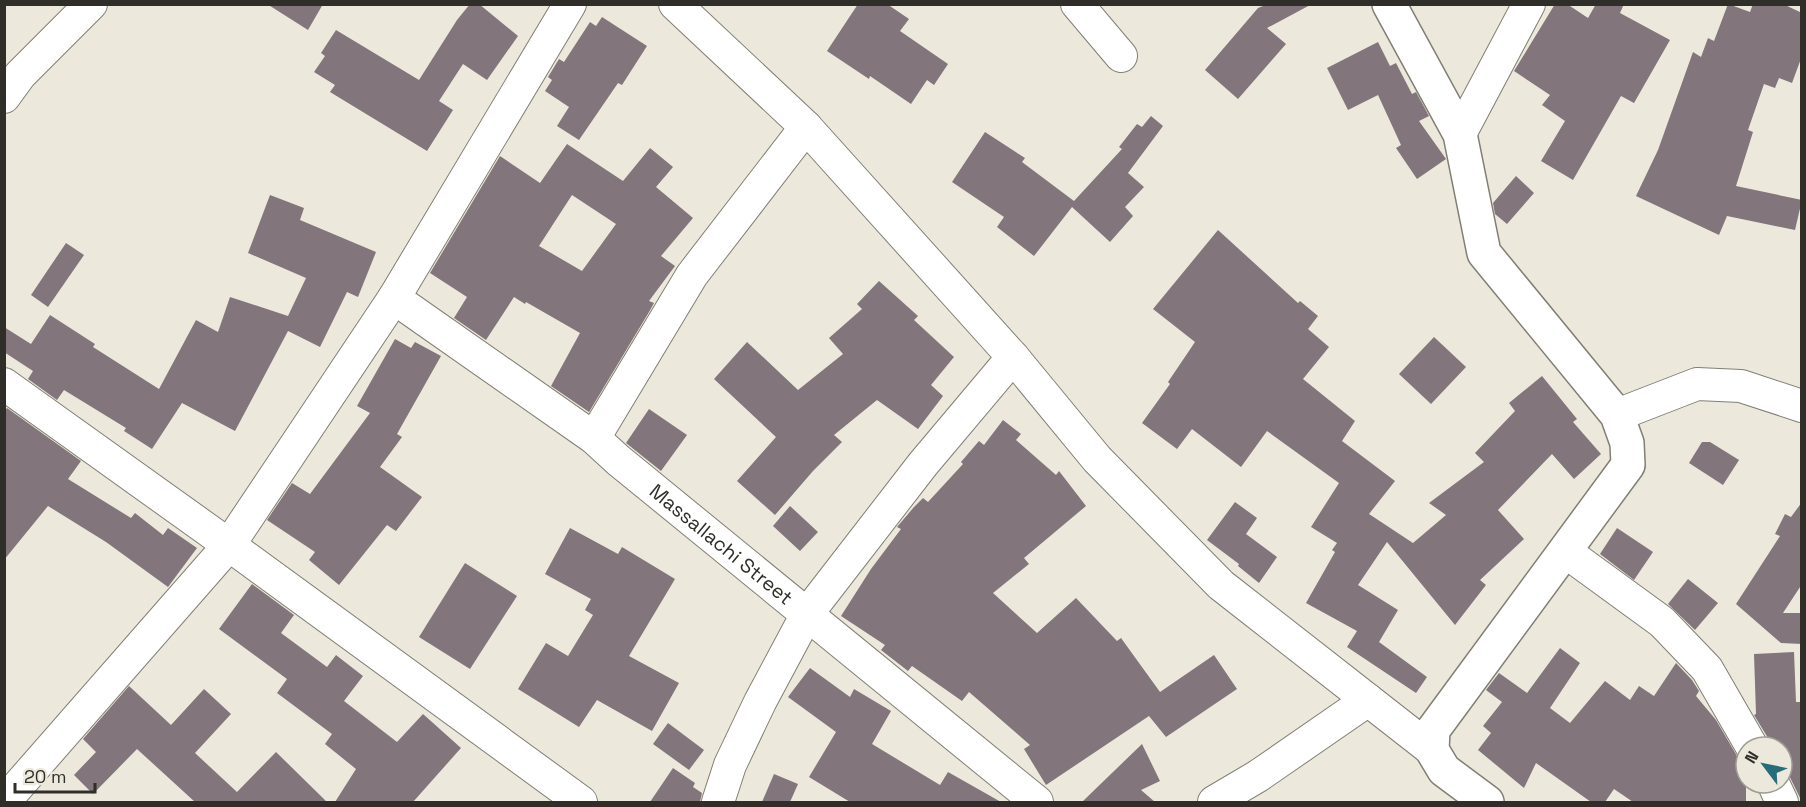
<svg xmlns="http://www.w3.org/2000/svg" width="1806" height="807" font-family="'Space Grotesk',sans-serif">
	<rect width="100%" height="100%" fill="#ece9dc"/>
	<g fill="#82757b" fill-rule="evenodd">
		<polygon points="267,4 323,4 308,30"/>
		<polygon points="470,4 479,4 518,36 487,80 463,64 439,101 453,110 427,151 330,92 335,85 314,72 325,56 321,53 336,30 419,80 457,20"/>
		<polygon points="858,4 887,4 909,19 900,31 948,64 934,85 927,80 911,104 870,76 869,79 827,51"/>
		<polygon points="1268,4 1312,4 1267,28 1286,44 1238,99 1205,70 1258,8"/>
		<polygon points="1555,4 1567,4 1588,18 1596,4 1624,4 1620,13 1670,40 1634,103 1621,96 1573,180 1541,161 1565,121 1542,105 1550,95 1514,71"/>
		<polygon points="1728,4 1750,12 1753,4 1783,4 1802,13 1802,56 1792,83 1779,78 1775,88 1764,84 1748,130 1753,132 1736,186 1802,200 1795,230 1727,216 1719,235 1636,196 1658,150 1693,52 1701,57 1708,38 1714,41"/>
		<polygon points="602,17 647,46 622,85 618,83 579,140 557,126 569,107 545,91 552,80 548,77 559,59 564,62 590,22 596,26"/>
		<polygon points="1378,42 1390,66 1396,63 1412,94 1416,92 1429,116 1419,121 1446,159 1417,179 1396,148 1401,145 1378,95 1348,110 1327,68"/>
		<polygon points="1151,116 1163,126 1128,173 1144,187 1125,207 1133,216 1110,242 1072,207 1034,256 997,227 1004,217 952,182 985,132 1025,158 1022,162 1074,201 1122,149 1119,147 1137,124 1142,127"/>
		<path d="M567 144 623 181 650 148 673 167 656 187 693 218 661 256 675 266 649 301 654 303 649 312 589 412 551 386 580 333 526 302 525 304 514 297 486 340 454 318 467 297 430 273 500 156 540 183ZM572 195 616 224 582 271 539 246Z"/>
		<polygon points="1516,176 1534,193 1507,224 1495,214 1493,203"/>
		<polygon points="270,195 304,208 300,220 376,252 358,297 347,292 320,347 288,331 235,431 182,403 152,449 124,431 126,428 64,390 57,400 28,379 33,371 4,352 4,327 31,344 50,315 95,344 93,347 159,389 196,320 218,332 230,297 288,316 306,278 248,253"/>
		<polygon points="1218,230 1298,303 1300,301 1318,316 1308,329 1329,347 1303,379 1355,421 1342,441 1395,481 1369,514 1413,543 1446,515 1429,503 1484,462 1475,453 1515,411 1509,403 1542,376 1577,419 1573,422 1601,454 1574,479 1552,454 1498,510 1524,539 1480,580 1486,585 1455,625 1387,542 1358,585 1398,610 1379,642 1427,677 1416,693 1347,647 1357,631 1306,603 1335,552 1332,550 1337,543 1311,527 1339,483 1267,431 1241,467 1192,429 1177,449 1142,423 1170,384 1168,382 1195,342 1153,309"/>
		<polygon points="66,243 84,255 48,307 31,295"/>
		<polygon points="879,281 918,316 914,320 954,357 931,385 943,396 918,429 877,400 834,435 842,442 813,471 775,515 737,481 776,437 714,379 747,342 798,390 843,354 829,338 862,309 857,304"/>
		<polygon points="1434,337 1466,367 1431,404 1399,374"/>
		<polygon points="395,339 411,348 415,342 441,356 397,434 402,437 380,467 422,497 396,531 387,525 339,585 309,560 315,552 267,520 292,483 310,494 370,413 357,406"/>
		<polygon points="7,408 81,461 68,479 131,518 135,513 163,535 168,528 197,548 168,587 106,542 48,506 4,560 4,412"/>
		<polygon points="649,409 687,435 661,471 626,443"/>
		<polygon points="1003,420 1021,434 1016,440 1056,475 1059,471 1086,506 1024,558 1029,564 993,593 1037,633 1076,598 1117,641 1121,638 1160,692 1214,655 1237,689 1166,737 1149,716 1046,785 1024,749 1030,745 969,692 962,701 912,666 908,671 881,650 885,645 841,616 871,569 901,529 897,527 914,507 923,498 928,502 963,464 961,462 979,441 984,445"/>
		<polygon points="1702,442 1710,442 1739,460 1723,485 1689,463"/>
		<polygon points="1235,502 1257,518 1246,534 1277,557 1259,583 1238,566 1239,564 1207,540"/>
		<polygon points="1802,502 1802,584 1783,613 1802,613 1802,644 1781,643 1736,604 1780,536 1775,534 1785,514 1791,517"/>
		<polygon points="790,506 818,532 800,551 773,526"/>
		<polygon points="570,528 618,554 622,547 675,579 629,656 679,683 652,731 597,700 579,727 518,689 546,643 568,656 593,615 585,610 591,599 545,574"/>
		<polygon points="1617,528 1653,552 1634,580 1600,554"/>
		<polygon points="465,563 517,596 470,669 419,637"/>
		<polygon points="1688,579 1718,603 1695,630 1668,604"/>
		<polygon points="252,584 294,615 281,633 327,667 336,655 363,676 344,701 397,742 423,714 461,748 413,802 335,802 356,769 325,744 332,734 277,693 287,679 219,629"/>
		<polygon points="1560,648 1580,663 1550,708 1570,723 1605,681 1630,700 1639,686 1654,696 1676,663 1692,680 1699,691 1696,696 1716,720 1737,756 1746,763 1746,802 1633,802 1614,789 1605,802 1591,802 1536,763 1524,788 1478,750 1491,733 1483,726 1502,702 1486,690 1499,673 1527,693"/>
		<polygon points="1794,652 1796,702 1802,702 1802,802 1782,761 1782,747 1770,747 1768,738 1754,715 1756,714 1754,654"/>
		<polygon points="810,668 850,697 854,689 891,711 872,744 940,785 948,772 1001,802 850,802 809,777 836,732 788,697"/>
		<polygon points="129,686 171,725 204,689 231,714 195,753 237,792 276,752 327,802 195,802 137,749 93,794 74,775 96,752 83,739"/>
		<polygon points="668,723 704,750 689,770 653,744"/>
		<polygon points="1142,744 1160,781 1141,790 1155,802 1082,802"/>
		<polygon points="673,768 695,783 693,787 702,793 700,802 650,802"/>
		<polygon points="774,774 798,784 790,802 762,802"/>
	</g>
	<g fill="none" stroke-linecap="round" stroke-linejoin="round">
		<defs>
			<g id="street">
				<polyline points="675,4 806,127 1013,357 1097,459 1221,585 1432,750"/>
				<polyline points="1077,4 1121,56"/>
				<polyline points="4,97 20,75 91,4"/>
				<polyline points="1460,134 1529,4"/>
				<path id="s1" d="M394 298 594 438 618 460 1037 802"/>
				<polyline points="4,384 229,545 581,802"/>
				<polyline points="1617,415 1697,384 1741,386 1802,406"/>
				<polyline points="594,438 692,275 806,127"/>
				<polyline points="1566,552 1662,622 1707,669 1752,747"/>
				<polyline points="1773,783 1782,802"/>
				<polyline points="4,802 229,545 394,298 570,4"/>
				<polyline points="718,802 730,765 760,702 807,614 923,464 1013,357"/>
				<polyline points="1214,802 1258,776 1368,700"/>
			</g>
			<polyline id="secondary" points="1389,4 1460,134 1484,253 1617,415 1627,443 1628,465 1433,730 1432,750 1444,770 1487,802"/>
		</defs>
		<use href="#street" stroke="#817f73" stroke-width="34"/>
		<use href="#secondary" stroke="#817f73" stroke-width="36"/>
		<use href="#street" stroke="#fff" stroke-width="32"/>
		<use href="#secondary" stroke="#fff" stroke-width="33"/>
	</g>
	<g text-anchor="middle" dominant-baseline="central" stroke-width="4.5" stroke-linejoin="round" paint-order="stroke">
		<g font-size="20" fill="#2f2e29" stroke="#ece9dc">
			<text stroke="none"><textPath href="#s1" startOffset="410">Massallachi Street</textPath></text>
		</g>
	</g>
	<rect width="1806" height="807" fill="none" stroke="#2f2e29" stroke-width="12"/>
	<g transform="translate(1764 765) rotate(302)"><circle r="28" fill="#ece9dc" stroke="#a09e94" stroke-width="1.5"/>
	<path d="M0-4.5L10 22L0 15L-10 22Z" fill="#266c7a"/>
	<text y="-9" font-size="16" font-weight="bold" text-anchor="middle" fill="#2f2e29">N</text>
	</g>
	<path d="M15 783v9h80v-9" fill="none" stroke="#2f2e29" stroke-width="3"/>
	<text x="24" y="783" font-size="18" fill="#2f2e29" stroke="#ece9dc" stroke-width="4.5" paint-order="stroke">20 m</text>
</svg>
